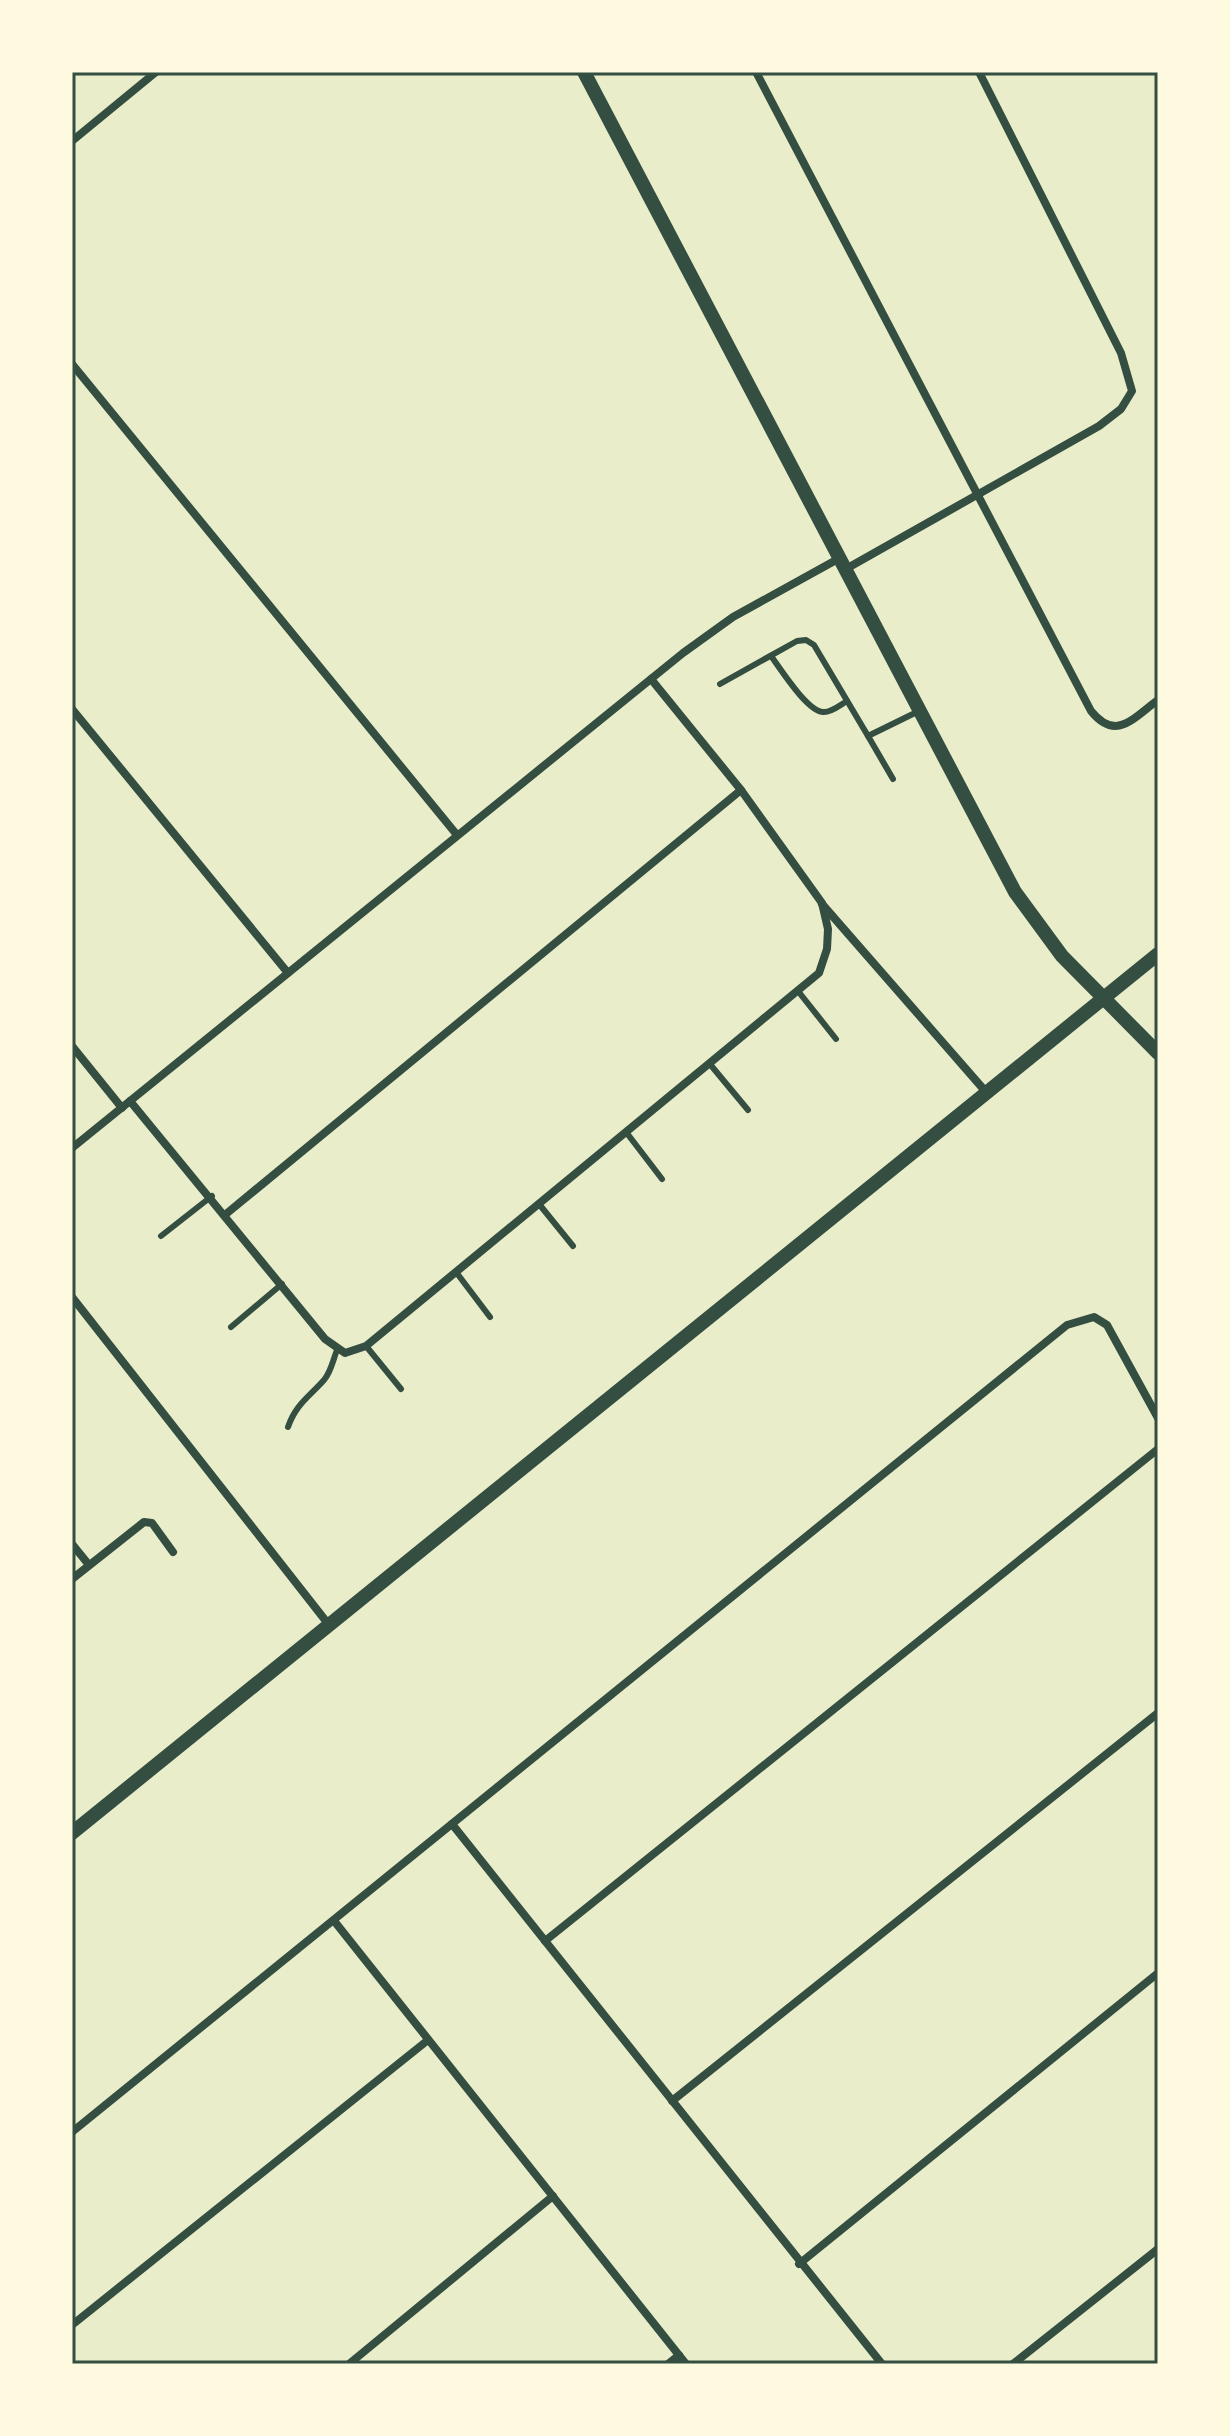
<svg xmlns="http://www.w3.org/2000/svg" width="1230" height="2436" font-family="Overpass,sans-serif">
	<rect width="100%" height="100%" fill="#e9edc9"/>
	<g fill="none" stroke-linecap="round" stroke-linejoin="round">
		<g stroke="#344e41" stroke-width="6">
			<path d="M771 656C780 668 808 713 824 712 832 712 840 705 847 701"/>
			<polyline points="720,684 797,641 806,640 814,645 868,736"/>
			<polyline points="893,779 868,736 919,711"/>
			<polyline points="798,991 836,1039"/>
			<polyline points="709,1063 748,1110"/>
			<polyline points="626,1132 662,1179"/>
			<polyline points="539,1204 573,1246"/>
			<polyline points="161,1236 212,1196"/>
			<polyline points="456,1272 490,1317"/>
			<polyline points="231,1327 282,1284"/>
			<polyline points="366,1346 401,1389"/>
			<path d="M288 1427C296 1404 309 1397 324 1380 331 1372 333 1360 337 1350"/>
		</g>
		<g stroke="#344e41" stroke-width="8">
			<path d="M756 72 1091 711C1116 742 1133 718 1158 700"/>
			<polyline points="72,141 156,72"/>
			<polyline points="72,364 457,835"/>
			<polyline points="844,570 1099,426 1121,409 1132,391 1121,353 979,72"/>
			<polyline points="72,709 288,973"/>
			<polyline points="822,904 986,1092"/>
			<polyline points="72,1046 122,1108"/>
			<polyline points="130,1101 325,1339 345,1353 366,1346 819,973 827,949 828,929 822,903 741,790 651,679"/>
			<polyline points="72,1148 683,653 733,617 838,559"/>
			<polyline points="226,1214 741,790"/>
			<polyline points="72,1297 329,1625"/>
			<polyline points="72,1544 89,1565"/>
			<polyline points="72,1579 144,1522 152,1523 173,1552"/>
			<polyline points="452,1824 882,2364"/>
			<polyline points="335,1922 686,2364"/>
			<polyline points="545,1941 1158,1449"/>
			<polyline points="672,2101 1158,1713"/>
			<polyline points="72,2132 1067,1325 1094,1317 1107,1325 1158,1418"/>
			<polyline points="799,2264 1158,1973"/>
			<polyline points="72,2325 428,2040"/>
			<polyline points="349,2364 553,2196"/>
			<polyline points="668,2364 679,2355"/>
			<polyline points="1013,2364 1158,2249"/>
		</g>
		<g stroke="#344e41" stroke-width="14">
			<polyline points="584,72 1015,892 1062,956 1158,1053"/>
			<polyline points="72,1833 1158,954"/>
		</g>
	</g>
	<rect width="1230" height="2436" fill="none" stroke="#fefae0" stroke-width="148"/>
	<rect x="74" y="74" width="1082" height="2288" fill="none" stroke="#344e41" stroke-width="3"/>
</svg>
